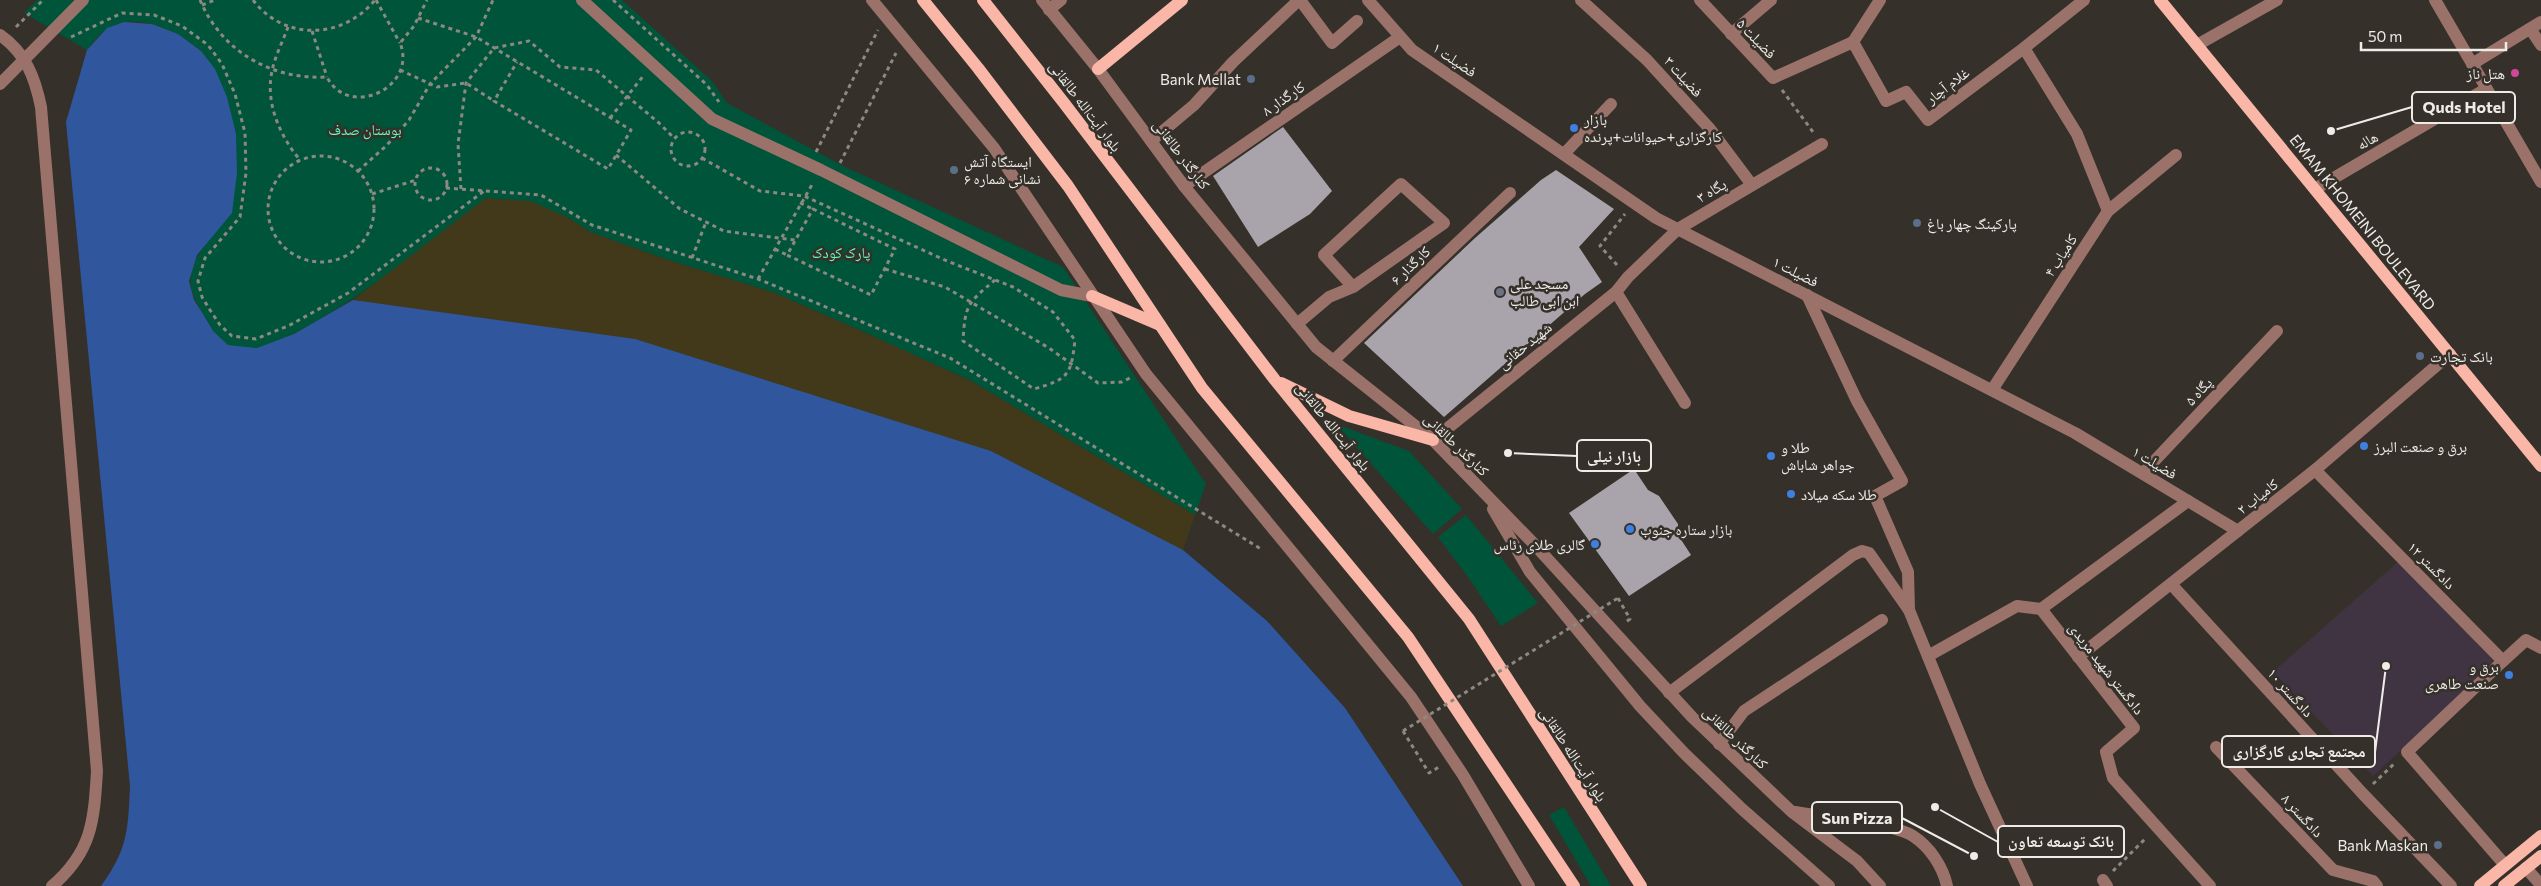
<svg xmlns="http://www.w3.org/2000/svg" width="2541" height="886" font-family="Commissioner,'Noto Naskh Arabic',sans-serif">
	<rect width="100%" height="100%" fill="#35312a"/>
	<polygon fill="#413442" points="2398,562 2498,660 2373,776 2273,672"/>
	<g fill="#005439">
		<path d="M37 0H622L712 81 727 103 843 166 1063 267 1206 484 1195 515 971 381 868 334 775 293 665 259 590 232 567 217 486 198C430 242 375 288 313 323 297 332 277 345 258 348 251 349 234 347 228 345 215 339 206 320 200 309 181 278 193 260 213 234L201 51C177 33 140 10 109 28 100 32 93 43 87 50L24 13Z"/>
		<polygon points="1336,424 1409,451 1462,509 1433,534"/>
		<polygon points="1466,515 1538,603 1501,626 1468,577 1438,537"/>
		<polygon points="1564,807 1611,886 1591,886 1549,815"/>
	</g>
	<polygon fill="#413919" points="486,198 530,201 567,217 590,232 665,259 775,293 868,334 971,381 1195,515 1183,550 991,451 353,300"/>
	<path fill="#30579d" d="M124 22 152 24 178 34 201 51 215 69 227 97 236 134 237 173 232 213 197 255 189 281 194 300 203 314 213 331 228 345 257 348 294 334 353 300 635 339 991 451 1183 550 1267 621 1345 708 1463 886H101C128 849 128 830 130 786L66 122 87 50 107 28Z"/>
	<g fill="#a9a4ac">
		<polygon points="1283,127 1332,191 1310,214 1258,247 1213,176"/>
		<polygon points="1556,170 1614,209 1579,247 1602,282 1585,294 1444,417 1364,343 1475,238 1541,180"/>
		<polygon points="1634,469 1648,490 1659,496 1678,524 1678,535 1691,555 1629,596 1569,513"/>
	</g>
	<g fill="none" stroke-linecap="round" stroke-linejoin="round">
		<g stroke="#8c8882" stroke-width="3" stroke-dasharray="4 4" stroke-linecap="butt">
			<path d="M200 0C222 52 272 80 327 77 349 120 418 87 400 43L414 26 427 0"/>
			<path d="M253 0C285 42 343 39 375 0"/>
			<polyline points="376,0 400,43"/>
			<polyline points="613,0 707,85 719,102"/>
			<polyline points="202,5 215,0"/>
			<polyline points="418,18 476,37 631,130 608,169 494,101 517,62"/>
			<polyline points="16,27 43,0"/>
			<path d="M288 27C283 41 275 56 272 71 265 103 280 136 300 160"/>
			<polyline points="312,31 327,77"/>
			<polyline points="71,37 122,13 154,15 182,26 208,45 222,64 235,94 245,133 246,173 240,217 205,258 198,281 202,297 210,310 220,325 232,336 256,339 290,325 348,293 484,191"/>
			<polyline points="400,70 437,87 466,83 494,101"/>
			<polyline points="1782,90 1813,132"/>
			<polyline points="610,118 644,75"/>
			<circle cx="688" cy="149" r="17"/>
			<polyline points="816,152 878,30"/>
			<polyline points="616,155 680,209 724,231 795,240"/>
			<circle cx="321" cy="209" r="53"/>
			<path d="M702 158 760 191 804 196 947 261 1013 287 1053 312 1075 340C1071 376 1068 379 1034 389L963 341C965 304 968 303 995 280"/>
			<polyline points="840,163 896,53"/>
			<circle cx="431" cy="184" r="16"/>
			<polyline points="358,171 386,146 409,120 430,84 476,37 493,0"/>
			<polyline points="446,188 541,195 592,225 758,279 950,358 1261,549"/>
			<polyline points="461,189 458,144 466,83 494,48 529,41 560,67 596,70 659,123 674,138"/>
			<polyline points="372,194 416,180"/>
			<polyline points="800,203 813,209"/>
			<polygon points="813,209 895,249 871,295 787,255"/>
			<polyline points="775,249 787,255"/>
			<polyline points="692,258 706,222"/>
			<polyline points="1617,265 1600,246 1625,214"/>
			<polyline points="885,269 945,287 1049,348 1098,383 1122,382 1130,378"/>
			<polyline points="758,279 813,183"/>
			<polyline points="1618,598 1630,619 1626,622"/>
			<polyline points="1403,731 1429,773 1439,767"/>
			<polyline points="2373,784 2396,762"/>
			<polyline points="2113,871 2146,838"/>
		</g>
		<g stroke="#9b7269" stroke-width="12">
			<polyline points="582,0 712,119 821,170 1061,290 1092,296"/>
			<polyline points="872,0 994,148 1146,374 1411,697 1463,775 1529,886"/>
			<polyline points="1042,0 1098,69 1184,186 1316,347 1433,440 1533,543 1692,717 1792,812 1857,861 1880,886"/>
			<polyline points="1300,0 1332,43 1357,21"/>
			<polyline points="1368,0 1412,50 1656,218 2075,433 2238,531"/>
			<polyline points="1581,0 1647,60 1710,129 1752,185"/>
			<polyline points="1700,0 1773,78 1853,42"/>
			<polyline points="2435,0 2541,182"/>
			<polyline points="1049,10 1061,0"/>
			<polyline points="2531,30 2541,45"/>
			<polyline points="1731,34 1771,0"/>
			<path d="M0 35C26 53 35 78 41 107L97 771C94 821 92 852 52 886"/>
			<polyline points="1853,42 1886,101 1906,92 1928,120 2024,48 2084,0"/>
			<polyline points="1853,42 1880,0"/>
			<polyline points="2197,45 2277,0"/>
			<polyline points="2024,48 2077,134 2108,211"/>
			<polyline points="2472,64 2541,22"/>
			<polyline points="0,84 83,0"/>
			<polyline points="1151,141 1194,105 1233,62 1299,0"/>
			<polyline points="1564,154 1611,104"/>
			<polyline points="1184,186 1400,37"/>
			<polyline points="2315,189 2486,89"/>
			<polyline points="1616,292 1685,403"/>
			<polyline points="1807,295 1857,401 1902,481 1875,496 1908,572 1909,610"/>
			<polyline points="1297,324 1329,297 1353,287 1444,223 1401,184 1324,255 1353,287"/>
			<polyline points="1333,361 1510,193"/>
			<polyline points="1992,390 2108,211 2176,155"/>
			<polyline points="1433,440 1616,292 1628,277 1678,229 1822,144"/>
			<polyline points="2315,470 2503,661 2526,640 2541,648"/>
			<polyline points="2143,473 2277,331"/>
			<polyline points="1493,509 1530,572 1640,706 1684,753 1742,809 1829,886"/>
			<polyline points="2171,584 2363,794 2451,886"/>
			<polyline points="2041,609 2188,501"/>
			<polyline points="1928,656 2017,606 2041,609 2134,728 2106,752 2113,778 2210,886"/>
			<polyline points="2078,657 2315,470 2450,354"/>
			<polyline points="2503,661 2407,752 2505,865"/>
			<polyline points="1669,693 1853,555 1862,551 1869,553 1909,610 1980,784 2027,886"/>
			<polyline points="1719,744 1744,711 1882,620"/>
			<polyline points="2216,747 2333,870 2373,881 2377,886"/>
			<path d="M1795 812C1822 817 1893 823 1913 836 1930 847 1943 867 1947 886"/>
			<polyline points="2526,868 2541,885"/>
			<polyline points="2103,880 2107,886"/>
		</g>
		<g stroke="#fab6a7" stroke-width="12">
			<polyline points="923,0 978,68 1068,186 1202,388 1408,637 1574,886"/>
			<polyline points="983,0 1064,103 1275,380 1469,619 1641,886"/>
			<polyline points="2160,0 2541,466"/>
			<polyline points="1098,69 1182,0"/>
			<polyline points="1092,296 1160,325"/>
			<polyline points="1281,383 1349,416 1433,440"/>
			<polyline points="2480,886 2541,836"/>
			<polyline points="2504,886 2541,856"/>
		</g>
		<polyline stroke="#8c8882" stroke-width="3" stroke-dasharray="4 4" stroke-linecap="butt" points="1403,731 1618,598"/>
	</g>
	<circle fill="#d1479c" stroke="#35312a" stroke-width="2" cx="2515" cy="73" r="5"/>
	<g fill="#5c6f8a" stroke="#35312a" stroke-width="2">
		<circle cx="1251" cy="79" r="5"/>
		<circle cx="954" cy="170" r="5"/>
		<circle cx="1917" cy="223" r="5"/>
		<circle cx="2420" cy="356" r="5"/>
		<circle cx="2438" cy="845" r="5"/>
	</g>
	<g fill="#3f7fe0" stroke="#35312a" stroke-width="2">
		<circle cx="1574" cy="128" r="5"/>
		<circle cx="2364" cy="446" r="5"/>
		<circle cx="1771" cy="456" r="5"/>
		<circle cx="1791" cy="494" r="5"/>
		<circle cx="1630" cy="529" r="5"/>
		<circle cx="1595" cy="544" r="5"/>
		<circle cx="2509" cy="675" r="5"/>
	</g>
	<circle fill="#6b7280" stroke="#35312a" stroke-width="2" cx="1500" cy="292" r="5"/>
	<g text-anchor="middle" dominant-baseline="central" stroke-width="5" stroke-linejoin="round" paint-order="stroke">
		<g font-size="15" fill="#efece8" stroke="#35312a">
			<text transform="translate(1757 38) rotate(46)">فضیلت ۵</text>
			<text transform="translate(1455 59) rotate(34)">فضیلت ۱</text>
			<text transform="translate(1684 76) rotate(48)">فضیلت ۳</text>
			<text transform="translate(1947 85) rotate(-37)">غلام آچار</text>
			<text transform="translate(1283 98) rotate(-35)">کارگذار ۸</text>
			<text transform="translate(1086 106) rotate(53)">بلوار آیت‌الله طالقانی</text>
			<text transform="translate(2367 140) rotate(-30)">هاله</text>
			<text transform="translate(1182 154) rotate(53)">کنارگذر طالقانی</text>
			<text transform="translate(1711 190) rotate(-31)">پگاه ۳</text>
			<text transform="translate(2363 222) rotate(51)">EMAM KHOMEINI BOULEVARD</text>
			<text transform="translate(2060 255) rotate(-57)">کامیاب ۴</text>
			<text transform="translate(1410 265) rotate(-44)">کارگذار ۶</text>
			<text transform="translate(1796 271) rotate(27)">فضیلت ۱</text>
			<text transform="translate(1524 345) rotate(-39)">شهید حقانی</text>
			<text transform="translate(2198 391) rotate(-47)">پگاه ۵</text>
			<text transform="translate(1334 426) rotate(51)">بلوار آیت‌الله طالقانی</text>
			<text transform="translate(1457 444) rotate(44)">کنارگذر طالقانی</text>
			<text transform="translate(2155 462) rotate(31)">فضیلت ۱</text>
			<text transform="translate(2257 496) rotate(-38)">کامیاب ۲</text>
			<text transform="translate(2432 565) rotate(45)">دادگستر ۱۲</text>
			<text transform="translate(2107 668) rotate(52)">دادگستر شهید مریدی</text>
			<text transform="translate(2291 692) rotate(48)">دادگستر ۱۰</text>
			<text transform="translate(1736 737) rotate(44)">کنارگذر طالقانی</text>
			<text transform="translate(1574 754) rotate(57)">بلوار آیت‌الله طالقانی</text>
			<text transform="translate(2303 815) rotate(47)">دادگستر ۸</text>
		</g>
		<g font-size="15" fill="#efece8" stroke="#35312a" text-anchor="start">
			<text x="2505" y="73" text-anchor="end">هتل ناز</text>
			<text x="1241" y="79" text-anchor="end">Bank Mellat</text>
			<text x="1584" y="119">بازار<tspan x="1584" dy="17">کارگزاری+حیوانات+پرنده</tspan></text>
			<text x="964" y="161">ایستگاه آتش<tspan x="964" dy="17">نشانی شماره ۶</tspan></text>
			<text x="1927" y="223">پارکینگ چهار باغ</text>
			<text x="1510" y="283">مسجد علی<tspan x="1510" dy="17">ابن ابی طالب</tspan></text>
			<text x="2430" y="356">بانک تجارت</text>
			<text x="2374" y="446">برق و صنعت البرز</text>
			<text x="1781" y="447">طلا و<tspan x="1781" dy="17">جواهر شاباش</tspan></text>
			<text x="1801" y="494">طلا سکه میلاد</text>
			<text x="1640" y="529">بازار ستاره جنوب</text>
			<text x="1585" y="544" text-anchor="end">گالری طلای رئاس</text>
			<text x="2499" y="666" text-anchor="end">برق و<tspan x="2499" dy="17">صنعت طاهری</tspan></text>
			<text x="2428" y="845" text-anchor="end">Bank Maskan</text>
		</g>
		<g font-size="15" fill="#67fabe" stroke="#35312a">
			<text x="365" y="129">بوستان صدف</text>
			<text x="841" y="252">پارک کودک</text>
		</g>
	</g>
	<path fill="none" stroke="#efece8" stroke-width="2" d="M2331 131L2412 107M1508 453L1577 456M2386 666L2375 752M1974 856L1902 818M1935 807L1998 842"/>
	<g fill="#efece8" stroke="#35312a" stroke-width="2">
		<circle cx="2331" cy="131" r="5"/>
		<circle cx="1508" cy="453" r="5"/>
		<circle cx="2386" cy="666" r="5"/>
		<circle cx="1974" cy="856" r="5"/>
		<circle cx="1935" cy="807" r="5"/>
	</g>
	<g fill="#35312a" stroke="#efece8" stroke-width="2">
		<rect x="2412" y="92" width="103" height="31" rx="5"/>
		<rect x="1577" y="440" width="74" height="31" rx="5"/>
		<rect x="2222" y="736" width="153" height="31" rx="5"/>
		<rect x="1812" y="802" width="90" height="31" rx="5"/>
		<rect x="1998" y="826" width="126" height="31" rx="5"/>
	</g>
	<g font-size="16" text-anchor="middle" font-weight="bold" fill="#efece8">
		<text x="2464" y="113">Quds Hotel</text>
		<text x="1614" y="462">بازار نیلی</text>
		<text x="2299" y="757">مجتمع تجاری کارگزاری</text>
		<text x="1857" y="824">Sun Pizza</text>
		<text x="2061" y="847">بانک توسعه تعاون</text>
	</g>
	<path d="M2361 42v8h145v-8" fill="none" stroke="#efece8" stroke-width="2.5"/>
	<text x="2368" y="42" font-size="15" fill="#efece8" stroke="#35312a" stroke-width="4" paint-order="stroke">50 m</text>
</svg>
